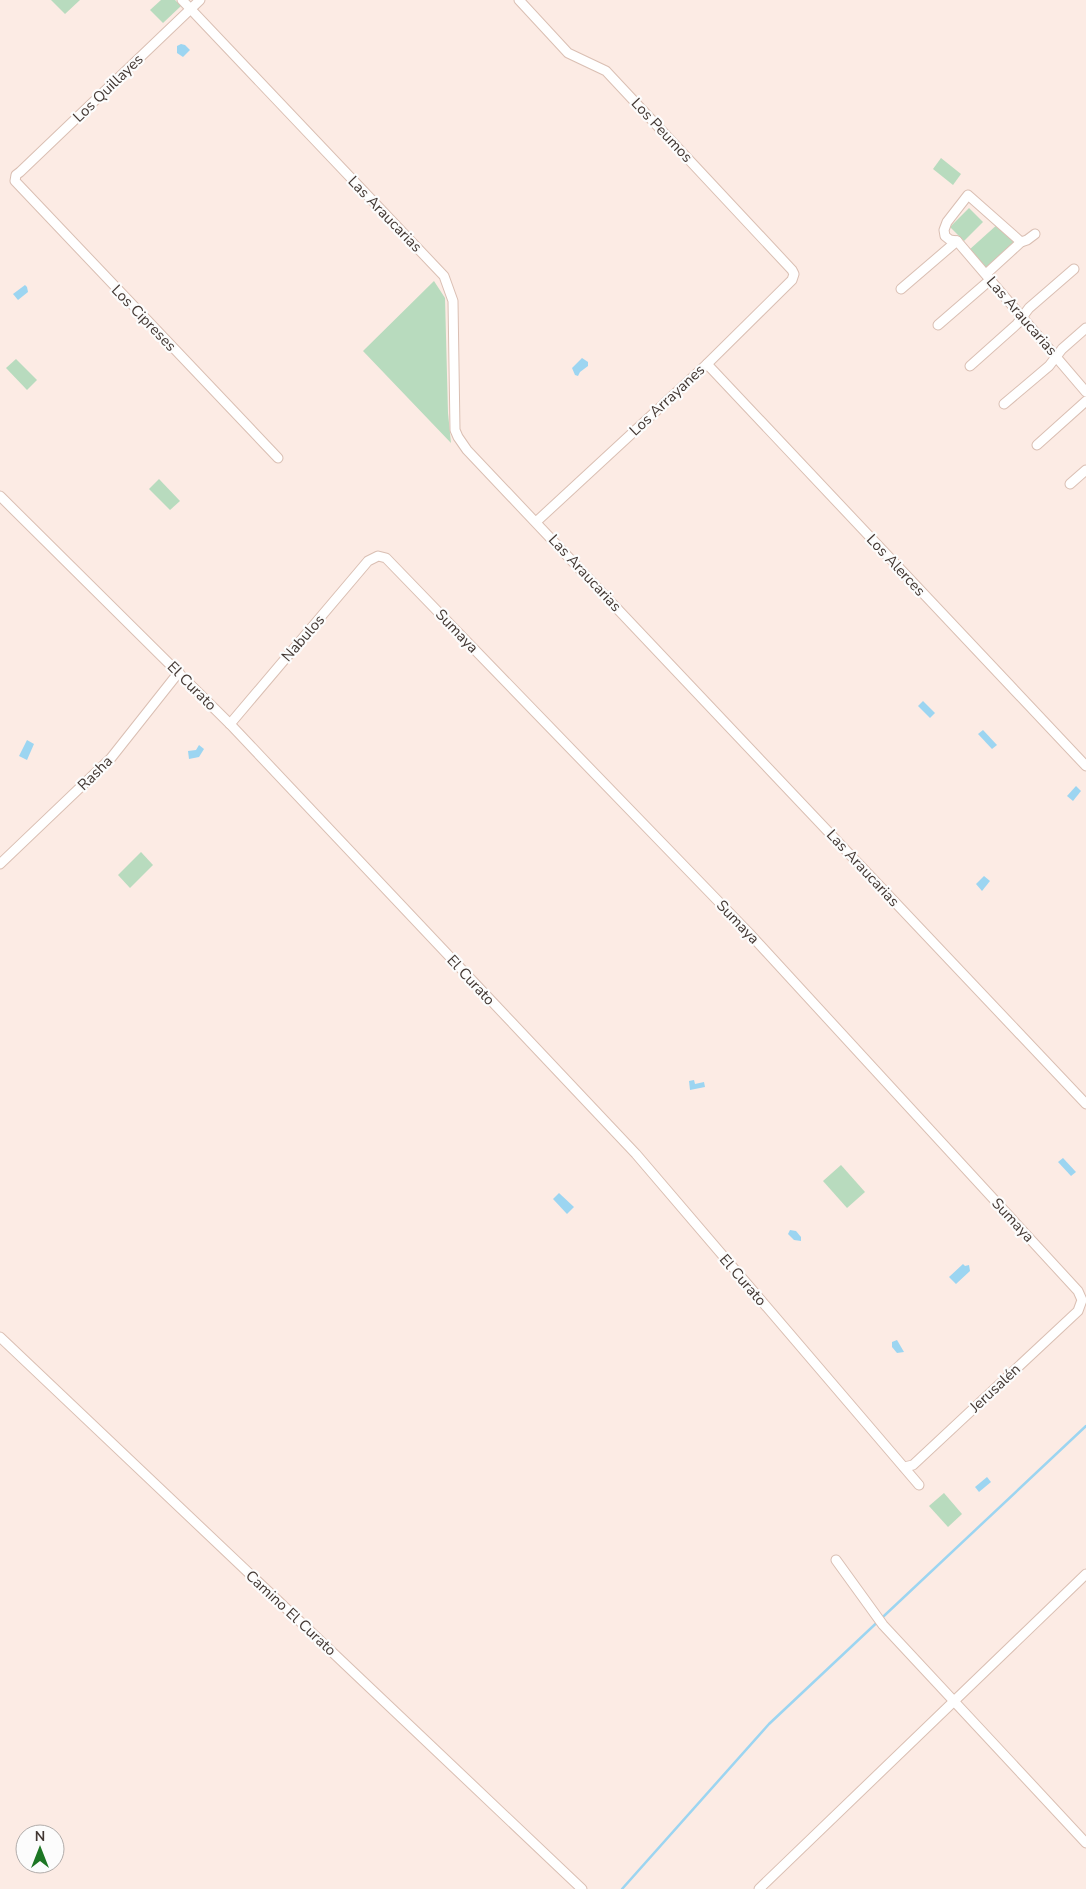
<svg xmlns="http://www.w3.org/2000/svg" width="1086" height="1889" font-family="'Nunito Sans',sans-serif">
	<rect width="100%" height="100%" fill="#fcebe4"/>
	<g fill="#b8dbbe">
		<polygon points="51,0 80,0 65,14"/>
		<polygon points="161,0 175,0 181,6 163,23 150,10"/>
		<polygon points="941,158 961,174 953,185 933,169"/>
		<polygon points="969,208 983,222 964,241 950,227"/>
		<polygon points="999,223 1016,242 986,269 969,250"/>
		<polygon points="434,281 445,298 448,413 451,443 363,351"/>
		<polygon points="16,359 37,380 27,390 6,368"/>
		<polygon points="159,479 180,501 170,510 149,489"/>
		<polygon points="141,852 153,865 130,888 118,875"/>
		<polygon points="841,1165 865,1192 847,1208 823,1181"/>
		<polygon points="944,1493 962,1514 948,1527 929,1506"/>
	</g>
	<g fill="#9cd5f1">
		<polygon points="181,44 185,45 190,50 183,57 177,53 177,46"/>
		<polygon points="25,285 27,287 28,292 18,300 13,294"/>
		<polygon points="582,358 588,362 588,366 580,372 578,376 575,375 572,368"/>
		<polygon points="923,701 935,713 930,718 918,706"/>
		<polygon points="983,730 997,745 992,749 978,734"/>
		<polygon points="27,740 34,744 27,760 19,756"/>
		<polygon points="199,745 204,749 199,757 189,759 188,751 196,750"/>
		<polygon points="1076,786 1081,791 1073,801 1067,796"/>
		<polygon points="984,876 990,881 982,891 976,884"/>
		<polygon points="694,1080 695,1084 704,1082 705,1087 690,1090 689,1081"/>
		<polygon points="1063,1158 1076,1172 1071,1176 1058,1162"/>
		<polygon points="559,1193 574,1207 567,1214 553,1199"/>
		<polygon points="790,1230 796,1231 801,1237 801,1241 794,1240 788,1234"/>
		<polygon points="963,1264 965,1266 969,1265 970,1271 956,1284 949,1277"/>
		<polygon points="897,1340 904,1352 897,1353 892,1347 892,1342"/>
		<polygon points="987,1477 991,1482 979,1492 975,1487"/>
	</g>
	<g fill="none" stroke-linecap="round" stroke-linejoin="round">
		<polyline stroke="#9cd5f1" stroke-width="2.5" points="622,1889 769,1724 1086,1426"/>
		<defs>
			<g id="minor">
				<polyline points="182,0 444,276 453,301 455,430 458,437 467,450 1086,1104"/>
				<polyline points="200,0 20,172 16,175 15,181 278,458"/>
				<polyline points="519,0 568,53 606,71 792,270 794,274 792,280 707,364 536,522"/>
				<polyline points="957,241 1086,392"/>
				<polyline points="957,241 950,240 945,236 944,230 947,222 968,195 1021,242"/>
				<polyline points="986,274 1021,242 1027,240 1035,234"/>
				<polyline points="901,289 957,241"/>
				<polyline points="938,325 990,280"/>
				<polyline points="707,364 1086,766"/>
				<polyline points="970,366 1017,324 1029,308 1074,269"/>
				<polyline points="1004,404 1049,366 1062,349 1086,328"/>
				<polyline points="1037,445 1086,401"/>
				<polyline points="1070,484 1086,470"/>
				<polyline points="0,496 230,724 636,1154 919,1485"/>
				<polyline points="230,724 368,561 378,556 386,558 749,933 1078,1291 1082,1300 1078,1311 913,1465 904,1467"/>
				<polyline points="0,864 111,758 179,672"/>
				<polyline points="0,1337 582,1889"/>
				<polyline points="836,1560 883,1625 1086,1843"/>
				<polyline points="759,1889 1086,1574"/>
			</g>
		</defs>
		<use href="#minor" stroke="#dabfb3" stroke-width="11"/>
		<use href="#minor" stroke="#fff" stroke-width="9"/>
	</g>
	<g text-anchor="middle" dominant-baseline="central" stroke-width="4.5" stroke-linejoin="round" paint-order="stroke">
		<g font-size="15" fill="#423732" stroke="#fcfcfc">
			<text transform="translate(108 88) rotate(-44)">Los Quillayes</text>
			<text transform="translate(662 130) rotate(47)">Los Peumos</text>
			<text transform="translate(385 214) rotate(46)">Las Araucarias</text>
			<text transform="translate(1022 316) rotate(49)">Las Araucarias</text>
			<text transform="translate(144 318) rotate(46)">Los Cipreses</text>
			<text transform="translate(667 400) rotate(-43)">Los Arrayanes</text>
			<text transform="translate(896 565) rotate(47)">Los Alerces</text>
			<text transform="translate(585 573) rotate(47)">Las Araucarias</text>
			<text transform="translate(457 631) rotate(46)">Sumaya</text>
			<text transform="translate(303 638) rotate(-49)">Nabulos</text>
			<text transform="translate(192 686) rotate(45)">El Curato</text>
			<text transform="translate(95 773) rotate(-45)">Rasha</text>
			<text transform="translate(863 868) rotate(47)">Las Araucarias</text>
			<text transform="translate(738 922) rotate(46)">Sumaya</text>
			<text transform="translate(471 980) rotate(47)">El Curato</text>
			<text transform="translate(1013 1220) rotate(47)">Sumaya</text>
			<text transform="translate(743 1280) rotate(49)">El Curato</text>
			<text transform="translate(995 1388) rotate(-43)">Jerusalén</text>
			<text transform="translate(291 1613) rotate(43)">Camino El Curato</text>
		</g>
	</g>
	<g transform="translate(40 1849)"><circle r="24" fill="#fcfcfc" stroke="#b2adab"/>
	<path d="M0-4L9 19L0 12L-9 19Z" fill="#1d7624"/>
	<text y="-8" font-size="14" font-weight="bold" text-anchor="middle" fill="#423732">N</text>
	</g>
</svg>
